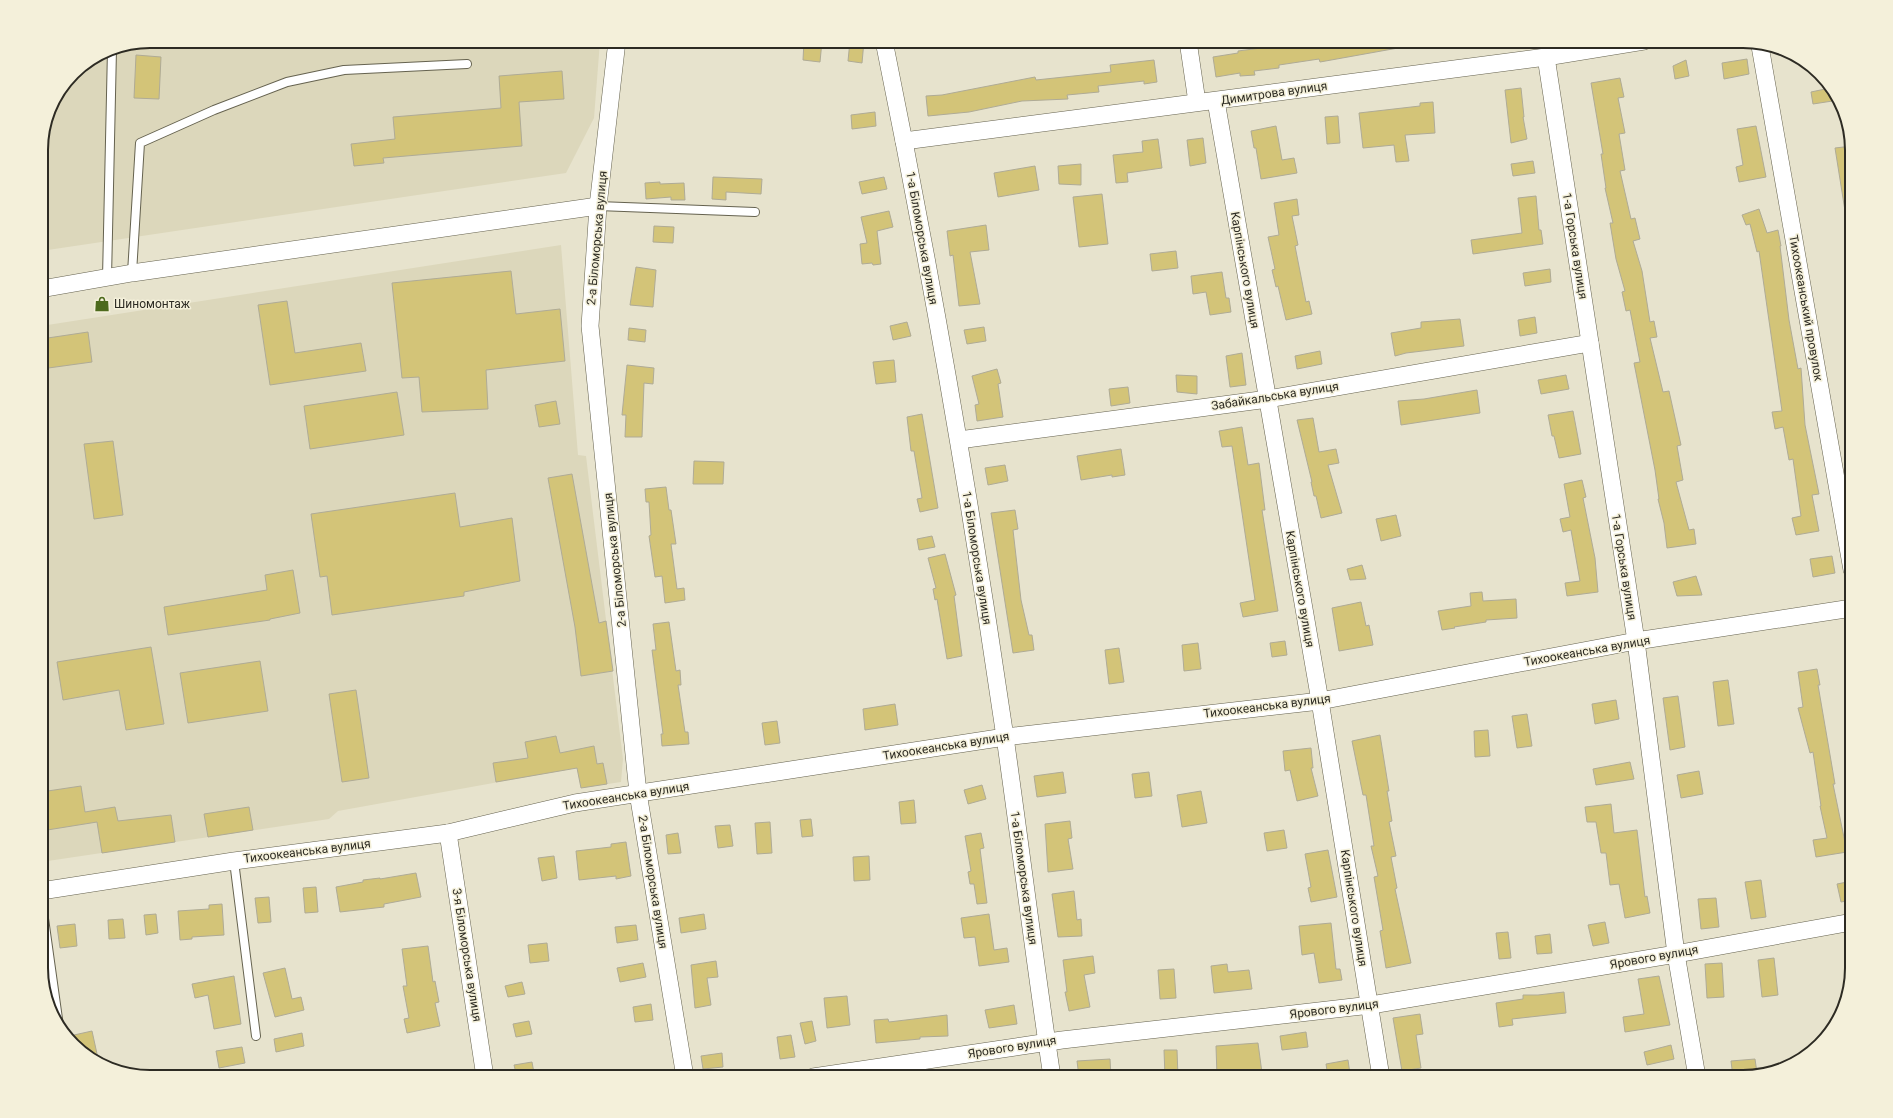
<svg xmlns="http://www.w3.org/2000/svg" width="1893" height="1118" font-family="Roboto,sans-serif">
	<rect width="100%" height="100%" fill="#e7e3cd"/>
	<g fill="#dcd7bb">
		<polygon points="150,41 600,41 594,118 566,173 41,251 41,143 49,108 73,73 109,49"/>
		<polygon points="561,245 578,455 586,456 623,759 621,782 581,788 577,768 338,811 329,819 41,862 41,326"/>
	</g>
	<g fill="#d3c478" stroke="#afab96">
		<polygon points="804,41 822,41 820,62 803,60"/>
		<polygon points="850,41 864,41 862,63 848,61"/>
		<polygon points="1271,41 1275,41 1276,46 1315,41 1398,41 1398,48 1320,62 1319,59 1279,65 1279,68 1254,71 1255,75 1240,76 1240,73 1216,77 1213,57 1238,53 1238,51 1261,48 1261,42"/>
		<polygon points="136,55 161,57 159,99 134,98"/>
		<polygon points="1747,59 1749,74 1724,79 1722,63"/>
		<polygon points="1154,60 1157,82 1144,84 1144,81 1098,86 1099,92 1067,95 1068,99 1022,101 969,112 928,116 926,96 942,95 1035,77 1036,80 1111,72 1110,65"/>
		<polygon points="1686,60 1689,76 1675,79 1673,66"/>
		<polygon points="562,71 564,99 519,102 522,146 383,158 384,163 354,166 351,144 395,139 393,117 501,108 499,76"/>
		<polygon points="1620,78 1624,97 1618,98 1625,133 1619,134 1625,170 1620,171 1631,219 1635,218 1640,239 1633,241 1642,271 1650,322 1654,321 1657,337 1650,338 1663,392 1669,391 1681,445 1677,446 1683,480 1676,482 1689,530 1694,529 1696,544 1667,548 1664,523 1658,499 1659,499 1655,470 1634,363 1640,362 1630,310 1626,311 1622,292 1625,291 1616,259 1610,223 1613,223 1605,188 1606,188 1601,154 1603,154 1591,83"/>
		<polygon points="1521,88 1524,117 1523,117 1527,139 1511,143 1505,90"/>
		<polygon points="1830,88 1837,95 1839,100 1813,104 1811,92"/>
		<polygon points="1433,102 1435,133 1405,135 1409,161 1396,162 1394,145 1363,148 1359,113 1420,106 1420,103"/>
		<polygon points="875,112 876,126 852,129 851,115"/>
		<polygon points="1338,116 1340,143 1327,144 1325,117"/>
		<polygon points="1276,126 1282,160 1294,158 1297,173 1261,179 1256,148 1254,148 1251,131"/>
		<polygon points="1756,126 1766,177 1739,182 1736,167 1743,165 1737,129"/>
		<polygon points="1203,138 1206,163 1190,166 1187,140"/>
		<polygon points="1158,139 1162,168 1127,173 1128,182 1116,183 1113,155 1143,152 1142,141"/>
		<polygon points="1852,146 1852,216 1846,217 1835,148"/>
		<polygon points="1533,161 1535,173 1513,176 1511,164"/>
		<polygon points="1081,164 1081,185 1059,184 1058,166"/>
		<polygon points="1035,166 1039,190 998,197 994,173"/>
		<polygon points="713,177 762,179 761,194 726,192 726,200 712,199"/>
		<polygon points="884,177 887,189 862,194 859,182"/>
		<polygon points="660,182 660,184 684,183 685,200 671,200 671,197 646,199 645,183"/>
		<polygon points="1102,194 1108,244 1079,247 1073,197"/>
		<polygon points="1536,196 1539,230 1541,230 1543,244 1473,254 1471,240 1522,233 1518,198"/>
		<polygon points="1297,199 1299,215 1292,216 1298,245 1295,246 1306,302 1309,301 1312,314 1286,320 1278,286 1276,287 1272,270 1275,269 1268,237 1279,235 1274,203"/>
		<polygon points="1759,209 1767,233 1778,230 1781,246 1780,246 1789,320 1798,369 1801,368 1805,425 1819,494 1812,495 1819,531 1796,535 1792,518 1801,516 1793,459 1789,460 1783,427 1775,429 1772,412 1782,411 1759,251 1757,252 1750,224 1746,225 1742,215"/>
		<polygon points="889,211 893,227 877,231 881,264 873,265 872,263 862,264 860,244 867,243 861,217"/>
		<polygon points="986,225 989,250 970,252 980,304 959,306 953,255 950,256 947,231"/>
		<polygon points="654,226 674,227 673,243 653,242"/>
		<polygon points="1176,251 1178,268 1152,271 1150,254"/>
		<polygon points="636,267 656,270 653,307 630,305"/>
		<polygon points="1550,269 1551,282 1525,286 1523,273"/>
		<polygon points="511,271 516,314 560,309 565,361 486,370 488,409 422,412 419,377 402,378 392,283"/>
		<polygon points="1222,272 1226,298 1229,298 1231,312 1210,315 1206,292 1193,294 1191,276"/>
		<polygon points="287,301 295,353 361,343 366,371 270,385 258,305"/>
		<polygon points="1535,317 1537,333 1520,336 1518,320"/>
		<polygon points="1460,319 1464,346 1406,353 1395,356 1391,333 1421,328 1421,322"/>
		<polygon points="907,322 911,336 893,340 890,326"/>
		<polygon points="984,327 986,341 967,344 964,330"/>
		<polygon points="629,328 646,330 645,342 628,340"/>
		<polygon points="88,332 92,362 41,369 41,339"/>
		<polygon points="1320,351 1322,364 1297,369 1295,356"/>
		<polygon points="1242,353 1246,385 1230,387 1226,356"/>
		<polygon points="894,360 896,382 876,384 873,362"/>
		<polygon points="627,365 654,368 653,384 644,383 642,437 625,437 626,415 622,415"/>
		<polygon points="997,369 1001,383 998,384 1003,417 977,421 975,405 979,404 972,376"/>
		<polygon points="1176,375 1197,376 1197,394 1177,392"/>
		<polygon points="1566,375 1569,389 1541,394 1538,380"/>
		<polygon points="1128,387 1130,403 1111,406 1109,389"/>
		<polygon points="1477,390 1480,413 1401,425 1398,401 1424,399"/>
		<polygon points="397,392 404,435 310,449 304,406"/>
		<polygon points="556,401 560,424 539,427 535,405"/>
		<polygon points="1573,411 1581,454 1559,458 1554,436 1552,436 1548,415"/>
		<polygon points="922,414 938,508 920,512 917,499 922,498 914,451 911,451 907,417"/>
		<polygon points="1313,418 1319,452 1336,449 1339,463 1328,465 1342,513 1321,518 1316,496 1314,496 1311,482 1312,482 1297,420"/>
		<polygon points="1242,427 1248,465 1259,463 1265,510 1262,510 1278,611 1243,617 1240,603 1255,600 1232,446 1222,447 1219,431"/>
		<polygon points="113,441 123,515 94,519 84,444"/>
		<polygon points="1121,449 1125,475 1112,477 1112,475 1081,480 1077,456"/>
		<polygon points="694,461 724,462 723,484 693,484"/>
		<polygon points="1005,465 1008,481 988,485 985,468"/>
		<polygon points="572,474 599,623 606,621 613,671 581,676 575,627 548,478"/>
		<polygon points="1582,480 1586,497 1583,498 1595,558 1598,592 1567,596 1565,583 1580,581 1571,530 1563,532 1560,519 1570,517 1564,484"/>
		<polygon points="666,487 669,510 671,510 676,544 671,544 677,589 684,588 685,600 665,603 662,576 655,577 649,536 651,535 649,502 646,502 645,489"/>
		<polygon points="455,493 460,527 512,518 520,581 464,592 464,596 332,615 327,576 320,577 311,514"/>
		<polygon points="1015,510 1018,529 1013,530 1021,600 1029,635 1032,635 1034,650 1013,653 991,513"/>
		<polygon points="1396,515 1401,536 1381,541 1376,519"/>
		<polygon points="932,536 935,547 919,550 917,539"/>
		<polygon points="945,554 956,595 954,596 962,656 947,659 937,599 935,600 933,589 936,588 928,558"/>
		<polygon points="1832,556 1835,573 1813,577 1810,559"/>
		<polygon points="1362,565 1366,579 1350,580 1347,569"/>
		<polygon points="293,570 300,613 270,619 270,620 168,635 164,607 267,590 265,575"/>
		<polygon points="1696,576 1702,595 1677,596 1673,582"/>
		<polygon points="1482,592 1483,601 1516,599 1517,618 1486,620 1486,622 1454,627 1455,628 1442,630 1438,611 1471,606 1470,593"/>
		<polygon points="1361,602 1366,626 1369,625 1373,645 1339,651 1332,608"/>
		<polygon points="669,622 676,671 680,670 681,685 678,685 685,732 688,732 689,744 662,746 661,734 663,734 652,650 656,650 653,624"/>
		<polygon points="1285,641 1287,655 1272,657 1270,643"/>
		<polygon points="1198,643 1201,669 1184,671 1182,645"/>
		<polygon points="151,647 164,724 126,730 119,690 63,700 57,662"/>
		<polygon points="1119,648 1124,682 1109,684 1105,650"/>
		<polygon points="260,661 268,711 188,723 180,673"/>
		<polygon points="1817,669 1820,685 1818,685 1835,784 1833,784 1847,852 1816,857 1813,840 1827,838 1820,806 1821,806 1813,752 1810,753 1798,708 1803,707 1798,672"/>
		<polygon points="1728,680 1734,724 1718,726 1713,682"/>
		<polygon points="356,690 369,778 342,782 329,694"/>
		<polygon points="1678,696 1685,747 1670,750 1663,698"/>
		<polygon points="1616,700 1619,719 1595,724 1592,704"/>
		<polygon points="895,704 898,725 865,730 863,709"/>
		<polygon points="1527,714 1532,746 1517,748 1512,716"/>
		<polygon points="777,721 780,743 765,745 762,723"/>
		<polygon points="1488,730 1490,756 1475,757 1474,731"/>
		<polygon points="1380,735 1389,791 1387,791 1392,821 1389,822 1396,856 1391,857 1397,888 1395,889 1411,963 1386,968 1380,931 1383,930 1374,877 1378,876 1371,846 1374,846 1366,795 1363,795 1352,741"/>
		<polygon points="556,736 560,753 594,746 597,764 603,763 607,784 581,788 577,768 496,782 493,763 528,758 525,742"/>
		<polygon points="1311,748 1313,768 1311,768 1318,796 1297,801 1290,770 1285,771 1283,751"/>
		<polygon points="1630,762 1634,779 1596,785 1593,769"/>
		<polygon points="1699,771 1703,794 1681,798 1677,775"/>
		<polygon points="1063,772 1066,793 1037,797 1034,776"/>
		<polygon points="1149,772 1152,796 1135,798 1132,774"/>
		<polygon points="982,785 986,799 968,804 964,790"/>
		<polygon points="81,786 85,812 115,807 118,821 171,815 175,842 102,853 97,822 41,831 41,792"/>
		<polygon points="1201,791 1207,823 1182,827 1177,795"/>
		<polygon points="914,800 916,823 901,824 899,802"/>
		<polygon points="1611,804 1614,833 1637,830 1645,897 1647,896 1650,913 1625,918 1619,884 1610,885 1606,853 1601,853 1596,822 1587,822 1585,807"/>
		<polygon points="249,807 253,830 208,837 204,814"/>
		<polygon points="811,819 813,836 802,837 800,820"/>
		<polygon points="1070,821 1072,838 1068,839 1073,869 1048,872 1045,824"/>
		<polygon points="770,822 772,853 757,854 755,823"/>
		<polygon points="730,825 733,846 718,848 715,826"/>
		<polygon points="1284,830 1287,848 1267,851 1264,833"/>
		<polygon points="678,833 681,853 668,854 666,835"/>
		<polygon points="981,833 984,848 980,849 987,903 977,904 974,884 970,884 968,872 971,871 965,836"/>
		<polygon points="626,842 631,876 616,879 616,876 579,880 576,851 611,847 611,844"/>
		<polygon points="1328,850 1337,897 1311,902 1308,888 1311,887 1305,854"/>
		<polygon points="554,856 557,878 542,881 538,858"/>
		<polygon points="869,856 870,880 854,881 853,857"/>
		<polygon points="416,873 421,897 384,904 384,907 340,912 336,887 363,882 363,880 380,878 380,879"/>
		<polygon points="1761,880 1766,917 1751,919 1745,882"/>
		<polygon points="1852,881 1852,900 1841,902 1837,884"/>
		<polygon points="316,887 318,912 305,913 303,888"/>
		<polygon points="1074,891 1077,920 1081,919 1082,936 1058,937 1052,894"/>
		<polygon points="269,897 271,922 258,923 255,898"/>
		<polygon points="1716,898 1719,927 1701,929 1698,899"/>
		<polygon points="222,904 224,935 192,937 192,939 180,940 178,911 209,909 209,905"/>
		<polygon points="156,914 158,933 146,935 144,915"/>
		<polygon points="704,914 706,929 681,933 679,918"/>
		<polygon points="989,914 994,950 1007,948 1009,962 979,966 975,937 964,938 961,918"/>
		<polygon points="123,919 125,938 109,939 108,920"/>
		<polygon points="1605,922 1609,943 1593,946 1588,925"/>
		<polygon points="1331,923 1336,969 1340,969 1342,980 1319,983 1314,953 1302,955 1299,926"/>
		<polygon points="75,924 77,946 60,948 57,926"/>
		<polygon points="636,925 638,940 617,943 615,927"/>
		<polygon points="1508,932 1511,958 1499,959 1496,933"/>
		<polygon points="1550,934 1552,953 1537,954 1535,936"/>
		<polygon points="547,943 549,961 530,963 528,945"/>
		<polygon points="428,946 433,982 435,981 439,1002 435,1003 440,1026 407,1033 404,1019 409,1018 403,986 407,986 402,949"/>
		<polygon points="1093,956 1095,973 1084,975 1090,1007 1069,1011 1065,992 1067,992 1063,960"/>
		<polygon points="1774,958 1778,995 1762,997 1758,960"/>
		<polygon points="716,961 718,977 707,978 711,1005 695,1008 691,965"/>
		<polygon points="643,963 646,977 620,982 617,968"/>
		<polygon points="1722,963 1724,997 1707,998 1705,964"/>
		<polygon points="1227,964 1228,972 1249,970 1252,989 1214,993 1211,966"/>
		<polygon points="285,968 292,999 301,997 304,1010 275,1017 263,973"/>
		<polygon points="1174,969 1176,998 1160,999 1158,970"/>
		<polygon points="234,976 241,1024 214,1029 208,995 195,998 192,984"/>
		<polygon points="1659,976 1670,1025 1625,1032 1623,1017 1644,1014 1638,979"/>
		<polygon points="522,982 525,994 508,997 505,986"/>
		<polygon points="1564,992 1566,1013 1512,1019 1513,1025 1499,1027 1496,1003 1523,999 1523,995 1538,995"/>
		<polygon points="847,996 850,1025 827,1028 824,998"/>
		<polygon points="651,1004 653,1020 635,1022 633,1007"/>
		<polygon points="1014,1005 1017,1024 989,1028 985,1010"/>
		<polygon points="1420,1014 1423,1034 1416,1035 1421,1068 1402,1071 1393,1018"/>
		<polygon points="947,1015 948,1036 920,1037 920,1039 876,1043 874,1020 888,1019 889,1022"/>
		<polygon points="529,1021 532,1034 516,1037 513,1024"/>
		<polygon points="812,1021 816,1041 805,1044 800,1023"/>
		<polygon points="92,1031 99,1063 95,1062 76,1043 74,1035"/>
		<polygon points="1306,1032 1308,1047 1282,1050 1280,1036"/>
		<polygon points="302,1033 304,1046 276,1052 274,1039"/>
		<polygon points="791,1035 795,1057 780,1059 777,1037"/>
		<polygon points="1258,1043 1262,1073 1217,1076 1216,1046"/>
		<polygon points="1671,1045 1674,1059 1647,1065 1644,1052"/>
		<polygon points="242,1047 245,1063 219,1068 216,1051"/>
		<polygon points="1164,1050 1177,1050 1178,1077 1165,1077"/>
		<polygon points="722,1053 723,1067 703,1069 701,1056"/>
		<polygon points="1110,1059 1111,1077 1079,1077 1077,1061"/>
		<polygon points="1755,1059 1757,1073 1743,1077 1733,1077 1731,1061"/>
		<polygon points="1348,1060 1350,1074 1328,1077 1326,1064"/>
		<polygon points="532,1062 534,1073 517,1077 514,1065"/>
	</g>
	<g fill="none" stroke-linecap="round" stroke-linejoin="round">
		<defs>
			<g id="lane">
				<polyline points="598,206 755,212"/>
				<polyline points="132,273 140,143 214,110 287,82 344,70 467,64"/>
				<polyline points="107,278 112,49"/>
				<polyline points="234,861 256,1036"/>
				<polyline points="41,897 59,1026"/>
			</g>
			<g id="street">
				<polyline points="617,41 598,206 590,326 638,793 685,1077"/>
				<path d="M884 41C931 272 971 504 1005 737 1021 850 1035 964 1052 1077"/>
				<polyline points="1188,41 1197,102"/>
				<polyline points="1760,46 1852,570"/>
				<polyline points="1546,57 1636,641 1676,954 1697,1077"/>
				<polyline points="1216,101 1320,701 1381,1077"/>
				<polyline points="904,141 1546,57 1644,41"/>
				<polyline points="41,289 132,273 598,206"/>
				<polyline points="959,440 1268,399 1590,343"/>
				<polyline points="448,833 485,1077"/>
				<polyline points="41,891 234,861 448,833 575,803 1005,737 1320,701 1636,641 1852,608"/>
				<polyline points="813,1077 1062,1040 1371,1005 1676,954 1852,922"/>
			</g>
		</defs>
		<use href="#lane" stroke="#65624f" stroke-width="10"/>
		<use href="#street" stroke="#65624f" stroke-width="18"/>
		<use href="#lane" stroke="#fff" stroke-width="8"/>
		<use href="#street" stroke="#fff" stroke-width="17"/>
	</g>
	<defs>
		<symbol id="shop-bare" viewBox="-9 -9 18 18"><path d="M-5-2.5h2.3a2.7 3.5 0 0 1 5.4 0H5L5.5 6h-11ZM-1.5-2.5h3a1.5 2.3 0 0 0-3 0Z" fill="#4d6a1d" stroke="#f4f0da" stroke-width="2.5" paint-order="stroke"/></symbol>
	</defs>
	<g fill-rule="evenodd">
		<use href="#shop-bare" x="91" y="293" width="22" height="22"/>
	</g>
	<g text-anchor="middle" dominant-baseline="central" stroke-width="3" stroke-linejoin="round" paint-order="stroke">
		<g font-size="12" fill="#2d2b23" stroke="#f4f0da">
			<text transform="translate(1274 93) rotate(-8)">Димитрова вулиця</text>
			<text transform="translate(597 238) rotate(-85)">2-а Біломорська вулиця</text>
			<text transform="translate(922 238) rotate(80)">1-а Біломорська вулиця</text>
			<text transform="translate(1575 246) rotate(81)">1-а Горська вулиця</text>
			<text transform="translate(1245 270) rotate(80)">Карпінського вулиця</text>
			<text transform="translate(1806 308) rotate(80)">Тихоокеанський провулок</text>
			<text transform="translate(1275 396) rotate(-9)">Забайкальська вулиця</text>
			<text transform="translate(977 558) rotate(81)">1-а Біломорська вулиця</text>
			<text transform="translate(615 560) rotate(-96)">2-а Біломорська вулиця</text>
			<text transform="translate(1624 567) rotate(81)">1-а Горська вулиця</text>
			<text transform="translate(1300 589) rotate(80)">Карпінського вулиця</text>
			<text transform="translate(1587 651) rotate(-10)">Тихоокеанська вулиця</text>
			<text transform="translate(1267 706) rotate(-7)">Тихоокеанська вулиця</text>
			<text transform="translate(946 746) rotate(-9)">Тихоокеанська вулиця</text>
			<text transform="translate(626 796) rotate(-9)">Тихоокеанська вулиця</text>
			<text transform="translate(307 851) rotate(-7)">Тихоокеанська вулиця</text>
			<text transform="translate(1024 878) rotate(82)">1-а Біломорська вулиця</text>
			<text transform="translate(653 882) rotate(81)">2-а Біломорська вулиця</text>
			<text transform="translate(1354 908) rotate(81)">Карпінського вулиця</text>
			<text transform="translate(467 955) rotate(81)">3-я Біломорська вулиця</text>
			<text transform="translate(1654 957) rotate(-10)">Ярового вулиця</text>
			<text transform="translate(1334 1009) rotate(-7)">Ярового вулиця</text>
			<text transform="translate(1012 1047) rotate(-9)">Ярового вулиця</text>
		</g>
		<g font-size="12" fill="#2d2b23" stroke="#f4f0da" text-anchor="start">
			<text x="114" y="304">Шиномонтаж</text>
		</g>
	</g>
	<path d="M0 0H1893V1118H0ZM150 48H1743A102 102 0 0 1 1845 150V968A102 102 0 0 1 1743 1070H150A102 102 0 0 1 48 968V150A102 102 0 0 1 150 48Z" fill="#f4f0da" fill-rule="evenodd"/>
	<path fill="none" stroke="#2d2b23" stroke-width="2" d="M150 48H1743A102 102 0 0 1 1845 150V968A102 102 0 0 1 1743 1070H150A102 102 0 0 1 48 968V150A102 102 0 0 1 150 48Z"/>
</svg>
